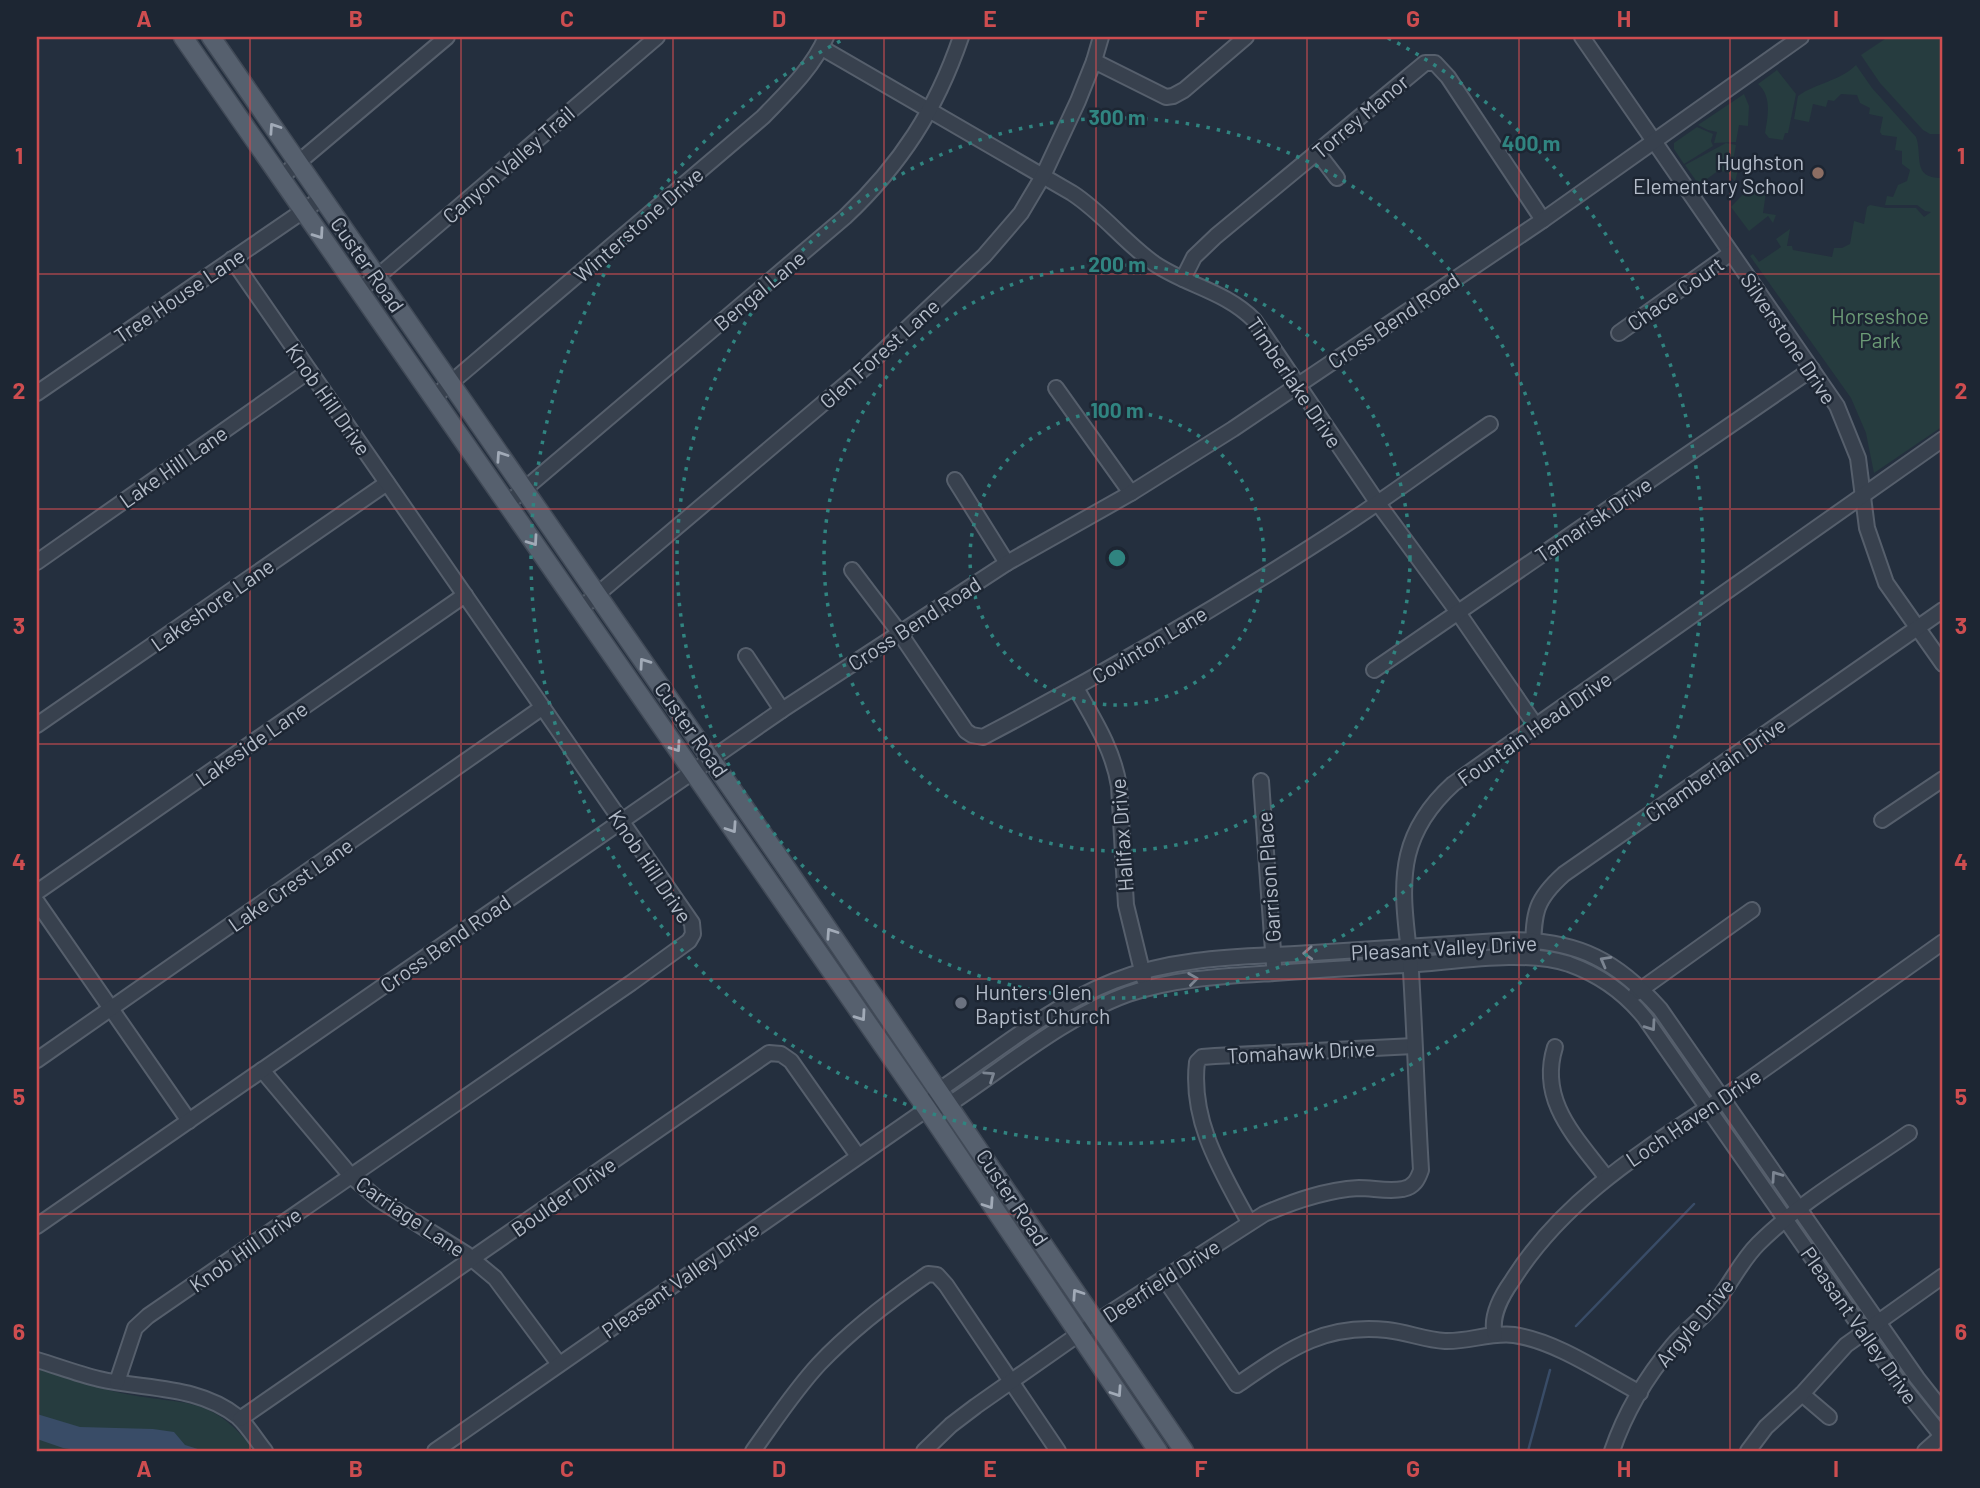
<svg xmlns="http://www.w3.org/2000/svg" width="1980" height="1488" font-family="Barlow,sans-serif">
	<rect width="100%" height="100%" fill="#242f3e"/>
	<g fill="#263c3f">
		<polygon points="1888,37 1943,37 1943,134 1930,134 1923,130 1880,83 1861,55"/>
		<path d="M1856 65 1872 88 1916 137C1923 156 1911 179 1943 178V426L1874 473 1866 433 1851 398 1750 256 1753 254 1759 262 1781 247 1776 239 1790 229 1787 246H1792L1793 250 1832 257 1834 248H1842L1850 244 1854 221 1864 224 1867 207 1870 205 1886 208H1916L1924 217 1931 212 1925 211 1917 205H1885L1887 196 1893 197 1898 185 1907 181 1910 170 1902 164V151L1895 150 1897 137 1882 135 1880 132 1883 117 1869 114 1870 108 1860 103 1857 95 1841 94 1834 101 1828 100 1826 107 1813 104 1809 122 1794 119 1798 96C1816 83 1840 81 1856 65Z"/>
		<path d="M1777 70 1796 94 1788 133H1785L1783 140 1769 138 1765 133C1768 116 1772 96 1758 84Z"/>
		<polygon points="1744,94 1749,106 1748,126 1739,125 1736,142 1714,143 1717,132 1708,130 1698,125"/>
		<polygon points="1697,127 1713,134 1711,141 1713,146 1684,164 1674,149 1674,143"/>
		<polygon points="1726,143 1736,145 1733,161 1740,162 1735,182 1728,173 1719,170 1703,182 1697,182 1685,165"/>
		<polygon points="1749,188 1766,192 1763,213 1776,215 1773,223 1768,216 1749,231 1731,207"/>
		<path d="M37 1369C65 1377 92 1387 121 1393 186 1407 209 1392 255 1451H37Z"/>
	</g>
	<polygon fill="#394c67" points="37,1414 80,1427 153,1429 174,1432 185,1445 204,1451 120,1449 84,1451 63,1448 37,1439"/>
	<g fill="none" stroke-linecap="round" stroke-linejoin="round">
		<g stroke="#394c67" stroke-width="2.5">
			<polyline points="1576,1326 1694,1204"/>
			<polyline points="1528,1451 1550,1370"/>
		</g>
		<defs>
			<g id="minor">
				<polyline points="1582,37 1837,406 1858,458 1867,528 1886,583 1943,664"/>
				<path d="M822 48 1072 193C1103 213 1125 243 1155 264 1188 286 1225 291 1254 320L1377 502 1457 611 1536 726"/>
				<polyline points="1094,61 1166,97 1173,96 1184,90 1246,37"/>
				<polyline points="1317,152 1337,178"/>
				<polyline points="280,178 447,37"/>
				<polyline points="1183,279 1194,257 1216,236 1425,63 1435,63 1448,77 1543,220"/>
				<polyline points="359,290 377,277 657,37"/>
				<polyline points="1619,333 1731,253"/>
				<polyline points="1056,388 1131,493"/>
				<polyline points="37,393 322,198"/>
				<path d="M433 398 763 117C786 93 813 68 826 37"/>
				<polyline points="955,480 1007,563"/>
				<path d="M507 504 845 217C901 164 936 110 961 37"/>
				<polyline points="37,562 309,371"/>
				<path d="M852 570 899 632 966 731 972 735 983 737C1101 675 1217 608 1328 536 1383 501 1436 461 1490 424"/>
				<polyline points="580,609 866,367 984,256 1021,213 1043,176 1078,101 1094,61 1101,37"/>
				<polyline points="746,656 782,710"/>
				<polyline points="1374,670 1812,369"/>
				<path d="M1076 688C1094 720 1113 749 1119 786L1126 905 1144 979"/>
				<polyline points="37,725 387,483"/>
				<polyline points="1261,781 1274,965"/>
				<polyline points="1882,820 1943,779"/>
				<polyline points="37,892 465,595"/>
				<polyline points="37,902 189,1121"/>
				<path d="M1533 949C1534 912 1535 900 1564 874L1943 610"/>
				<polyline points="1636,993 1752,910"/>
				<path d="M1555 1047C1538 1101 1576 1137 1606 1177"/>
				<polyline points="37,1060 543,707"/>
				<polyline points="262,1070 351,1176 378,1199 466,1254 495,1278 559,1364"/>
				<path d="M938 1107 948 1105C1006 1067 1062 1018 1128 994 1175 978 1225 976 1274 973 1318 970 1362 967 1406 965 1454 962 1523 949 1569 964 1600 975 1625 993 1645 1018L1898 1381 1943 1437"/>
				<path d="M1249 1222C1222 1172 1190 1122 1197 1062L1202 1057 1215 1056 1414 1046"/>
				<polyline points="37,1226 782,710 1007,563 1131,493 1233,429 1543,220 1801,37"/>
				<path d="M1164 1278 1237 1385C1287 1351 1323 1323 1387 1330 1407 1332 1425 1340 1445 1341 1468 1342 1491 1332 1514 1335 1556 1341 1602 1373 1640 1393"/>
				<path d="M1495 1335C1490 1317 1502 1295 1512 1281 1570 1188 1666 1138 1753 1077 1816 1032 1880 987 1943 942"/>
				<path d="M37 1360C57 1366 78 1374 99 1379 146 1390 198 1385 238 1417 248 1426 256 1440 265 1451"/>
				<polyline points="117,1382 135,1328 148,1316 631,983 689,941 693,934 692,923 232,259"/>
				<polyline points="1802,1394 1829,1417"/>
				<polyline points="240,1419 769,1053 781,1054 791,1061 858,1156"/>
				<path d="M435 1451 927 1109 938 1091C994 1053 1050 1006 1114 981 1177 956 1246 957 1313 953 1380 949 1447 944 1514 940 1579 941 1617 961 1660 1009L1917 1378 1943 1411"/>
				<path d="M753 1451C774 1422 794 1391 819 1364 852 1329 889 1301 928 1274L937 1275 946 1285 1058 1451"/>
				<path d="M924 1451 951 1425 976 1406 1096 1322 1264 1214C1294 1201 1325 1190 1359 1188 1373 1188 1389 1192 1403 1189 1414 1187 1418 1179 1421 1170 1417 1104 1415 1038 1411 972 1408 934 1399 893 1408 855 1415 826 1431 804 1453 784L1943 439"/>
				<path d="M1612 1451C1625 1413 1647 1376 1673 1345 1684 1332 1699 1321 1711 1308 1729 1288 1739 1263 1758 1244 1801 1201 1859 1168 1909 1133"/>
				<polyline points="1748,1451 1766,1427 1802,1394 1846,1345 1943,1276"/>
				<polyline points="1925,1451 1943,1435"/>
			</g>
			<g id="major">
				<polyline points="183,37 927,1109 1158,1451"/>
				<polyline points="211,37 787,869 1184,1451"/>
			</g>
		</defs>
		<use href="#minor" stroke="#565f6c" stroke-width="18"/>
		<use href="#major" stroke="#414a57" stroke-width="21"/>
		<use href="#minor" stroke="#38414e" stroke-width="14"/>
		<use href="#major" stroke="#56606e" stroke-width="18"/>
	</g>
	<defs><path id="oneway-chevron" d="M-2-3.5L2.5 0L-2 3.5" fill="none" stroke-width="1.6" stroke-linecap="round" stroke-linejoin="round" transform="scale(1.75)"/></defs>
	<g stroke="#a1aab7">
		<use href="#oneway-chevron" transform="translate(274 128) rotate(-124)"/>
		<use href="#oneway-chevron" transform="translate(319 234) rotate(55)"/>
		<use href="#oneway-chevron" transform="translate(501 456) rotate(-124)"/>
		<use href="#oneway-chevron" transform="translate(533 541) rotate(55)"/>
		<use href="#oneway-chevron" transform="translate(644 663) rotate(-125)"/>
		<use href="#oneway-chevron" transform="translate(676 747) rotate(55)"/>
		<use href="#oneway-chevron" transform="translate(732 828) rotate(56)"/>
		<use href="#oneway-chevron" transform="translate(831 933) rotate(-124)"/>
		<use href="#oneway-chevron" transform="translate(861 1016) rotate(55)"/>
		<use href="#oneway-chevron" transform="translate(989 1204) rotate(56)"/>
		<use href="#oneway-chevron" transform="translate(1077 1294) rotate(-124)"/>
		<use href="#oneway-chevron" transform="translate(1117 1392) rotate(56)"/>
	</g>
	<g stroke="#7c8592">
		<use href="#oneway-chevron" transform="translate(1308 953) rotate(177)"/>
		<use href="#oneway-chevron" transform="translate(1605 961) rotate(-151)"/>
		<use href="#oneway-chevron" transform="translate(1193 979) rotate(-8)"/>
		<use href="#oneway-chevron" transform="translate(1651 1026) rotate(55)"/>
		<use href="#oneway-chevron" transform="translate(990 1076) rotate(-34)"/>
		<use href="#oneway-chevron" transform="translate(1776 1176) rotate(-125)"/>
	</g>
	<path fill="none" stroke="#ce4d50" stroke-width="2" stroke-opacity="0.55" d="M250 37V1451M461 37V1451M673 37V1451M884 37V1451M1096 37V1451M1307 37V1451M1519 37V1451M1730 37V1451M37 274H1943M37 509H1943M37 744H1943M37 979H1943M37 1214H1943"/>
	<g fill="none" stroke="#308480" stroke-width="3.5" stroke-dasharray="3.5 7">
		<circle cx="1117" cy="558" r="147"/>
		<circle cx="1117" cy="558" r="293"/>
		<circle cx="1117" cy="558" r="440"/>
		<path d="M1388 38A586 586 0 1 1 846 38"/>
	</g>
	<circle fill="#8d6e63" stroke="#1d2633" stroke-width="2.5" cx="1818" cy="173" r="7"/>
	<circle fill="#6b7280" stroke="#1d2633" stroke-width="2.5" cx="961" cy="1003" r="7"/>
	<g text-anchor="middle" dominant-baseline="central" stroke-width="5" stroke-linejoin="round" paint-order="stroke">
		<g font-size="21" fill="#b4bcc9" stroke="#1d2633">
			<text transform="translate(1360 116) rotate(-40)">Torrey Manor</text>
			<text transform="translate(508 164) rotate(-41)">Canyon Valley Trail</text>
			<text transform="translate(638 224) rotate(-41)">Winterstone Drive</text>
			<text transform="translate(368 264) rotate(55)">Custer Road</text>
			<text transform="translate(759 290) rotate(-40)">Bengal Lane</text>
			<text transform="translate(1675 293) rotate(-35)">Chace Court</text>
			<text transform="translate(179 295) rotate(-34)">Tree House Lane</text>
			<text transform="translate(1393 320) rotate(-34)">Cross Bend Road</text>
			<text transform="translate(1789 338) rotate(56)">Silverstone Drive</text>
			<text transform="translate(879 353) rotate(-42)">Glen Forest Lane</text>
			<text transform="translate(1295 382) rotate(56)">Timberlake Drive</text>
			<text transform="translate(329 399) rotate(55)">Knob Hill Drive</text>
			<text transform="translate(173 466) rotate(-35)">Lake Hill Lane</text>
			<text transform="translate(1593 519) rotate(-34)">Tamarisk Drive</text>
			<text transform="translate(212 604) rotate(-35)">Lakeshore Lane</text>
			<text transform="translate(914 623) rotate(-33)">Cross Bend Road</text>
			<text transform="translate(1149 644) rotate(-31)">Covinton Lane</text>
			<text transform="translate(1534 728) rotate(-35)">Fountain Head Drive</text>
			<text transform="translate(692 729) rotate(55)">Custer Road</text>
			<text transform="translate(251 743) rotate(-35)">Lakeside Lane</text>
			<text transform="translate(1715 769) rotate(-35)">Chamberlain Drive</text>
			<text transform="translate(1121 835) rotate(-94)">Halifax Drive</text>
			<text transform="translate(651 866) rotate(56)">Knob Hill Drive</text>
			<text transform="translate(1268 877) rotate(-94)">Garrison Place</text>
			<text transform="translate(290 884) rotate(-35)">Lake Crest Lane</text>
			<text transform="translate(445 943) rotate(-35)">Cross Bend Road</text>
			<text transform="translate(1444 947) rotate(-3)">Pleasant Valley Drive</text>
			<text transform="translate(1301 1051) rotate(-3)">Tomahawk Drive</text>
			<text transform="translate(1693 1117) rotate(-34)">Loch Haven Drive</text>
			<text transform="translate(563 1196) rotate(-35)">Boulder Drive</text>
			<text transform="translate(1013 1197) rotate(56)">Custer Road</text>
			<text transform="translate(411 1216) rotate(34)">Carriage Lane</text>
			<text transform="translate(245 1249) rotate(-35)">Knob Hill Drive</text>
			<text transform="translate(680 1279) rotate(-35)">Pleasant Valley Drive</text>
			<text transform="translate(1161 1280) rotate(-33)">Deerfield Drive</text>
			<text transform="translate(1694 1322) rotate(-50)">Argyle Drive</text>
			<text transform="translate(1860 1325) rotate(55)">Pleasant Valley Drive</text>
		</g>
		<g font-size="21" fill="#b4bcc9" stroke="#1d2633" text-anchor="end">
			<text x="1804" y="161">Hughston<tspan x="1804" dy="24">Elementary School</tspan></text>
			<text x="975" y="991" text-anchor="start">Hunters Glen<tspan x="975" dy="24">Baptist Church</tspan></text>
		</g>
		<g font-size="21" fill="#6b9a76" stroke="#1d2633">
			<text x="1880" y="315">Horseshoe<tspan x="1880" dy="24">Park</tspan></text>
		</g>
	</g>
	<circle cx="1117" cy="558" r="10" fill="#308480" stroke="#1d2633" stroke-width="3.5"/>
	<g font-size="21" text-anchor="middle" font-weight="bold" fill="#308480" stroke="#1d2633" stroke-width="5" stroke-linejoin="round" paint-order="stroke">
		<text x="1117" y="125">300 m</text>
		<text x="1531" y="151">400 m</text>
		<text x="1117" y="272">200 m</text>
		<text x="1117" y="418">100 m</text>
	</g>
	<rect width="1980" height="1488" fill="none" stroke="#1d2633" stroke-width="77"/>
	<rect x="38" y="38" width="1903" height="1412" fill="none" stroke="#ce4d50" stroke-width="2.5"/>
	<g font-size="23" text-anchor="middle" font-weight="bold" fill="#ce4d50">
		<text x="144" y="27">A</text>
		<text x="356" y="27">B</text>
		<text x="567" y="27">C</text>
		<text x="779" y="27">D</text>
		<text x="990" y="27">E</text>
		<text x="1201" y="27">F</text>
		<text x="1413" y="27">G</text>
		<text x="1624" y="27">H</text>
		<text x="1836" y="27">I</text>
		<text x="19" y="164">1</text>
		<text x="1961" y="164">1</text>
		<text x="19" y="399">2</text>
		<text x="1961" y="399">2</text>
		<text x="19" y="634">3</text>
		<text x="1961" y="634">3</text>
		<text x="19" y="870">4</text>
		<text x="1961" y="870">4</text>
		<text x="19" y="1105">5</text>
		<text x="1961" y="1105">5</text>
		<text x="19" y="1340">6</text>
		<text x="1961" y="1340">6</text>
		<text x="144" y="1477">A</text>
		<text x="356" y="1477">B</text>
		<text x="567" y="1477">C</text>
		<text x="779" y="1477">D</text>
		<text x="990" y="1477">E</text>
		<text x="1201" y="1477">F</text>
		<text x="1413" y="1477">G</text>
		<text x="1624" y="1477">H</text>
		<text x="1836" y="1477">I</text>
	</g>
</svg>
